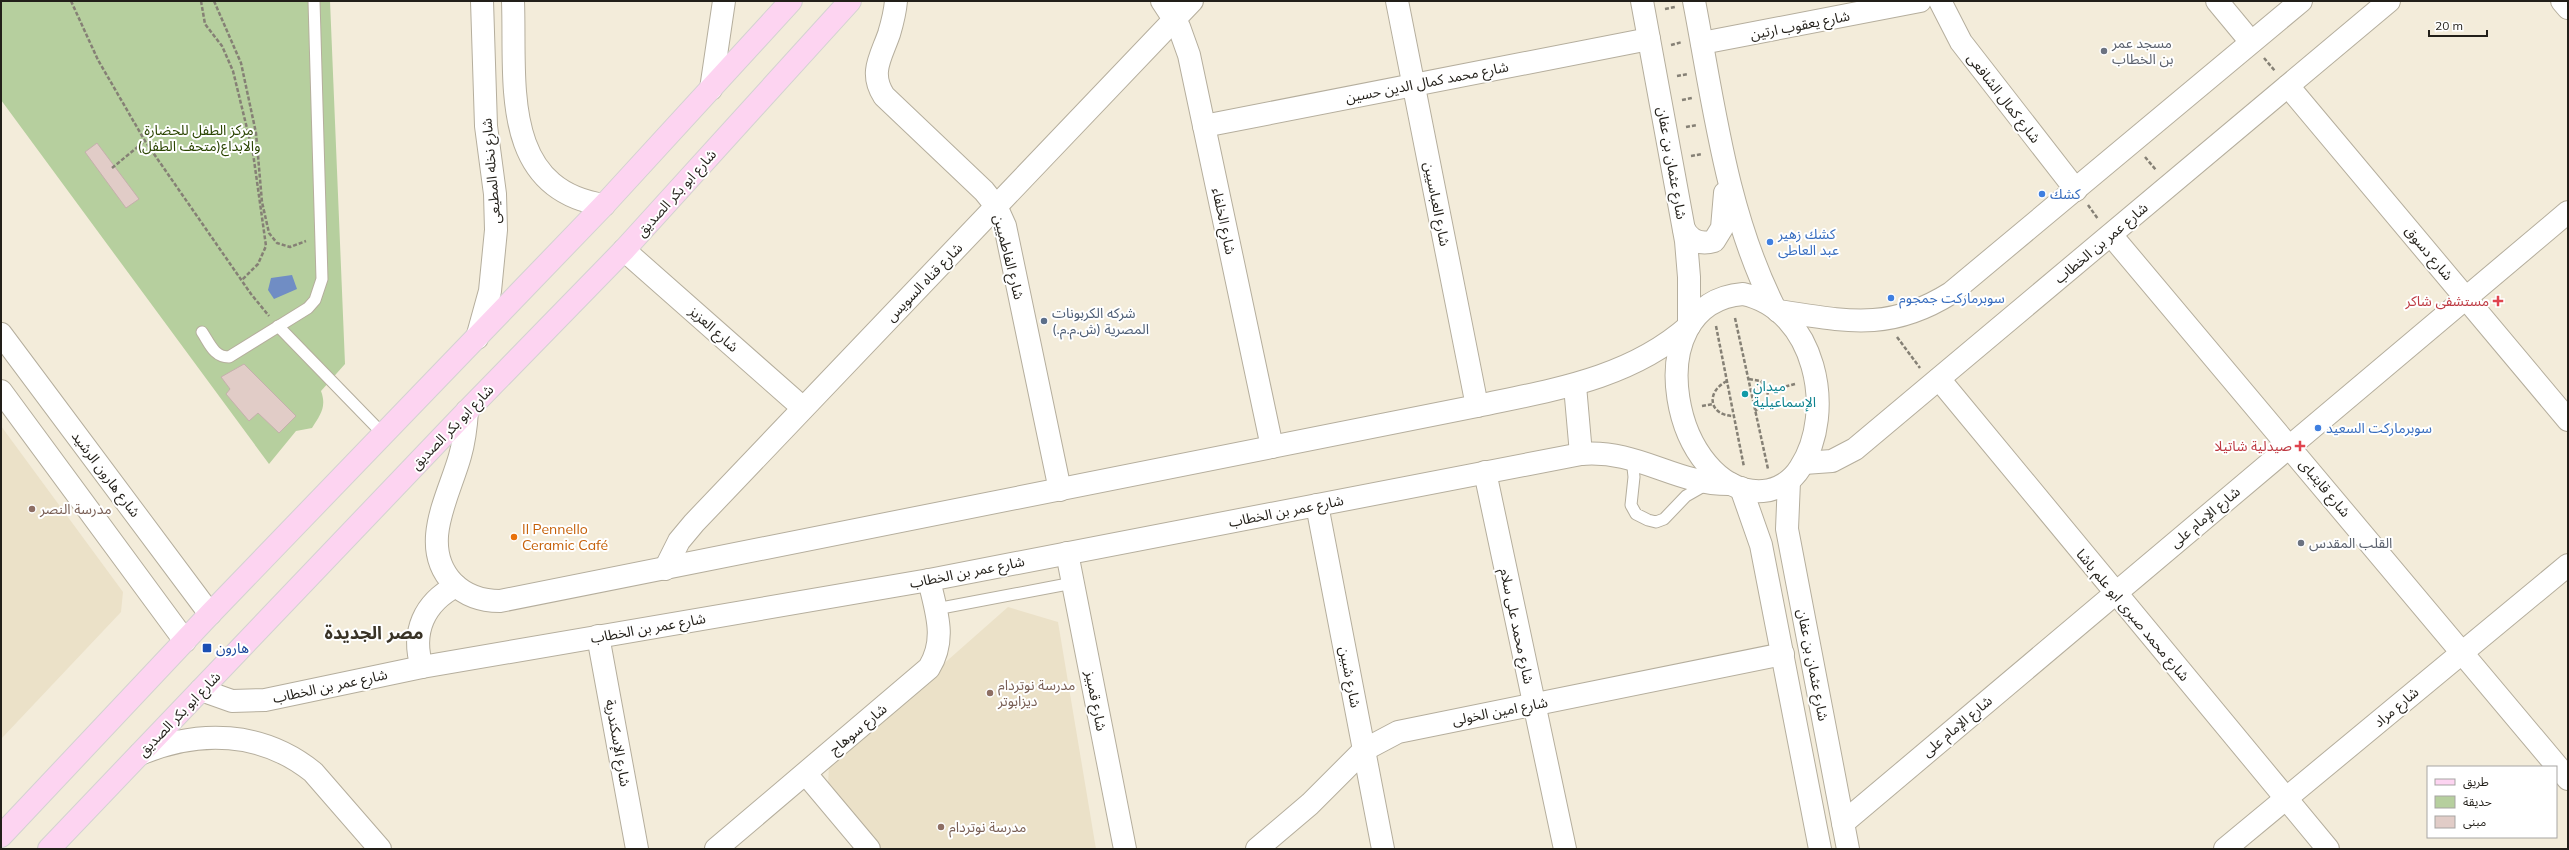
<svg xmlns="http://www.w3.org/2000/svg" width="2569" height="850" font-family="Mulish,'Noto Sans Arabic',sans-serif">
	<rect width="100%" height="100%" fill="#f3ecda"/>
	<g fill="#ebe1c8">
		<polygon points="1,426 123,592 121,612 1,739"/>
		<polygon points="1008,607 1058,622 1096,849 880,849 828,786 829,765"/>
	</g>
	<path fill="#b6cf9e" d="M1 1H330L345 364 321 391C327 407 320 415 312 428L296 431 269 464 1 100Z"/>
	<polygon fill="#708dc4" points="292,275 297,289 274,299 268,290 271,278"/>
	<g fill="#e1ccc7" stroke="#c4b0ab">
		<polygon points="97,143 139,199 126,208 85,152"/>
		<polygon points="244,364 296,416 279,433 258,413 249,421 226,394 230,389 221,377"/>
	</g>
	<g fill="none" stroke-linecap="round" stroke-linejoin="round">
		<defs>
			<g id="lane">
				<polyline points="278,326 384,435"/>
				<path d="M202 332C210 344 214 357 229 357L308 308 315 300 322 279 314 1"/>
				<polyline points="1632,458 1634,477 1631,505 1636,514 1648,520 1656,522 1664,519 1686,496 1707,484"/>
				<polyline points="936,609 1073,583"/>
			</g>
			<g id="street">
				<path d="M896 1C895 12 892 24 889 34 881 57 869 73 884 96L984 191 996 206 1005 226 1060 490"/>
				<polyline points="1162,1 1179,27 1189,55 1272,447"/>
				<polyline points="1397,1 1477,406"/>
				<polyline points="1940,1 1961,42 2076,190"/>
				<polyline points="2217,1 2251,42"/>
				<polyline points="2562,1 2568,8"/>
				<polyline points="1702,43 1920,1"/>
				<polyline points="2288,86 2568,420"/>
				<polyline points="711,89 724,1"/>
				<polyline points="1204,126 1649,39"/>
				<polyline points="2111,235 2568,779"/>
				<polyline points="624,250 803,408"/>
				<polyline points="1939,379 2328,849"/>
				<polyline points="1485,472 1565,849"/>
				<polyline points="1317,505 1383,849"/>
				<polyline points="1067,553 1125,849"/>
				<polyline points="665,569 679,541 694,523 1192,1"/>
				<polyline points="598,636 637,849"/>
				<polyline points="806,774 869,849"/>
				<polyline points="1843,823 2568,212"/>
				<path d="M716 849 929 668C947 639 936 611 929 580"/>
				<polyline points="1257,849 1310,804 1364,750 1398,732 1783,654"/>
				<polyline points="2225,849 2568,565"/>
			</g>
			<g id="secondary">
				<path d="M513 1C516 81 499 189 604 205"/>
				<path d="M1694 1C1714 105 1726 211 1774 307"/>
				<path d="M1684 229C1690 241 1701 245 1714 241L1722 228 1725 193"/>
				<path d="M1743 294C1815 309 1837 412 1800 468 1792 481 1778 490 1763 491 1674 497 1633 303 1743 294Z"/>
				<path d="M1778 311C1846 321 1889 332 1951 293L2301 1"/>
				<polyline points="1,334 210,614"/>
				<polyline points="477,338 490,291 496,230 495,194 486,126 482,1"/>
				<polyline points="1575,386 1581,454"/>
				<polyline points="1,391 185,641"/>
				<path d="M467 411C466 427 464 442 460 456 449 496 418 546 453 583 466 596 482 601 500 601L1477 406C1552 390 1629 379 1689 326V277L1686 241 1642 1"/>
				<polyline points="1804,463 1832,461 1855,449 2389,1"/>
				<polyline points="1789,481 1787,529 1848,849"/>
				<polyline points="1741,488 1761,545 1820,849"/>
				<path d="M422 667C411 632 424 603 456 586"/>
				<path d="M201 690 232 701 265 700 422 667 929 580 1581 454C1639 449 1675 485 1731 484"/>
				<path d="M140 754C199 729 262 731 313 772L380 849"/>
			</g>
			<g id="primary">
				<polyline points="1,836 210,614 604,205 791,1"/>
				<polyline points="49,849 467,411 624,250 850,1"/>
			</g>
		</defs>
		<use href="#lane" stroke="#b5ae9d" stroke-width="13"/>
		<use href="#street" stroke="#b5ae9d" stroke-width="24"/>
		<use href="#secondary" stroke="#b5ae9d" stroke-width="24"/>
		<use href="#primary" stroke="#d3d2d1" stroke-width="24"/>
		<g stroke="#858075" stroke-width="2.5" stroke-dasharray="4 2" stroke-linecap="butt">
			<polyline points="71,1 98,60 145,141 251,294 269,316"/>
			<polyline points="201,1 205,24 222,46 233,71 253,153 266,246 258,264 242,280"/>
			<polyline points="214,1 241,63 256,133 262,202 269,233 277,243 290,247 306,241"/>
			<polyline points="1665,9 1675,7"/>
			<polyline points="1671,45 1682,42"/>
			<polyline points="2264,58 2275,71"/>
			<polyline points="1677,76 1688,74"/>
			<polyline points="1682,100 1692,98"/>
			<polyline points="1686,127 1697,125"/>
			<polyline points="1691,156 1702,154"/>
			<polyline points="2145,157 2156,170"/>
			<polyline points="112,168 145,141"/>
			<polyline points="2088,205 2098,219"/>
			<polyline points="1735,318 1768,469"/>
			<polyline points="1716,326 1744,467"/>
			<polyline points="1897,337 1920,368"/>
			<polyline points="1749,379 1761,381 1768,391 1766,404 1755,411"/>
			<path d="M1727 381C1705 392 1709 416 1734 416"/>
			<polyline points="1768,391 1795,384"/>
			<polyline points="1702,406 1713,404"/>
		</g>
		<use href="#lane" stroke="#fff" stroke-width="11"/>
		<use href="#street" stroke="#fff" stroke-width="22"/>
		<use href="#secondary" stroke="#fff" stroke-width="22"/>
		<use href="#primary" stroke="#fdd4f1" stroke-width="22"/>
	</g>
	<g fill="#6b7280" stroke="#fff" stroke-width="1.5">
		<circle cx="2104" cy="51" r="4"/>
		<circle cx="2301" cy="543" r="4"/>
	</g>
	<g fill="#3f7fe0" stroke="#fff" stroke-width="1.5">
		<circle cx="2042" cy="194" r="4"/>
		<circle cx="1770" cy="242" r="4"/>
		<circle cx="1891" cy="298" r="4"/>
		<circle cx="2318" cy="428" r="4"/>
	</g>
	<g fill="#e0444e" stroke="#fff" stroke-width="1.5">
		<path d="M2496 295h4v4h4v4h-4v4h-4v-4h-4v-4h4z"/>
		<path d="M2298 440h4v4h4v4h-4v4h-4v-4h-4v-4h4z"/>
	</g>
	<circle fill="#5c6f8a" stroke="#fff" stroke-width="1.5" cx="1044" cy="321" r="4"/>
	<circle fill="#0f9aa8" stroke="#fff" stroke-width="1.5" cx="1745" cy="394" r="4"/>
	<g fill="#8d6e63" stroke="#fff" stroke-width="1.5">
		<circle cx="32" cy="509" r="4"/>
		<circle cx="990" cy="693" r="4"/>
		<circle cx="941" cy="827" r="4"/>
	</g>
	<circle fill="#e8710a" stroke="#fff" stroke-width="1.5" cx="514" cy="537" r="4"/>
	<rect fill="#1a4fb4" stroke="#fff" stroke-width="1.5" x="202" y="643" width="10" height="10" rx="2"/>
	<g text-anchor="middle" dominant-baseline="central" stroke-width="4" stroke-linejoin="round" paint-order="stroke">
		<g font-size="14" fill="#221f19" stroke="#fff">
			<text transform="translate(1800 25) rotate(-11)">شارع يعقوب ارتين</text>
			<text transform="translate(1427 82) rotate(-11)">شارع محمد كمال الدين حسين</text>
			<text transform="translate(2004 98) rotate(52)">شارع كمال الشافعى</text>
			<text transform="translate(1672 163) rotate(80)">شارع عثمان بن عفان</text>
			<text transform="translate(491 171) rotate(-95)">شارع نخله المطيعى</text>
			<text transform="translate(676 193) rotate(-48)">شارع ابو بكر الصديق</text>
			<text transform="translate(1437 204) rotate(79)">شارع العباسيين</text>
			<text transform="translate(1224 221) rotate(78)">شارع الخلفاء</text>
			<text transform="translate(2101 243) rotate(-40)">شارع عمر بن الخطاب</text>
			<text transform="translate(2429 253) rotate(50)">شارع دسوق</text>
			<text transform="translate(1009 257) rotate(76)">شارع الفاطميين</text>
			<text transform="translate(924 282) rotate(-46)">شارع قناه السويس</text>
			<text transform="translate(714 329) rotate(42)">شارع العزيز</text>
			<text transform="translate(452 427) rotate(-46)">شارع ابو بكر الصديق</text>
			<text transform="translate(106 474) rotate(53)">شارع هارون الرشيد</text>
			<text transform="translate(2325 488) rotate(50)">شارع قايتباى</text>
			<text transform="translate(1286 511) rotate(-11)">شارع عمر بن الخطاب</text>
			<text transform="translate(2205 517) rotate(-40)">شارع الإمام على</text>
			<text transform="translate(967 572) rotate(-11)">شارع عمر بن الخطاب</text>
			<text transform="translate(2133 615) rotate(50)">شارع محمد صبرى ابو علم باشا</text>
			<text transform="translate(1517 626) rotate(78)">شارع محمد على سلام</text>
			<text transform="translate(648 628) rotate(-10)">شارع عمر بن الخطاب</text>
			<text transform="translate(1813 665) rotate(79)">شارع عثمان بن عفان</text>
			<text transform="translate(1350 677) rotate(79)">شارع شبين</text>
			<text transform="translate(330 686) rotate(-12)">شارع عمر بن الخطاب</text>
			<text transform="translate(1096 701) rotate(79)">شارع قمبيز</text>
			<text transform="translate(2396 707) rotate(-40)">شارع مراد</text>
			<text transform="translate(1500 711) rotate(-11)">شارع امين الخولى</text>
			<text transform="translate(179 714) rotate(-46)">شارع ابو بكر الصديق</text>
			<text transform="translate(1957 726) rotate(-40)">شارع الإمام على</text>
			<text transform="translate(858 729) rotate(-40)">شارع سوهاج</text>
			<text transform="translate(618 743) rotate(80)">شارع الإسكندرية</text>
		</g>
		<g font-size="14" fill="#5b616d" stroke="#fff" text-anchor="start">
			<text x="2112" y="43">مسجد عمر<tspan x="2112" dy="16">بن الخطاب</tspan></text>
			<text x="2309" y="543">القلب المقدس</text>
		</g>
		<g font-size="14" fill="#2a4400" stroke="#fff">
			<text x="199" y="130">مركز الطفل للحضارة<tspan x="199" dy="16">والابداع(متحف الطفل)</tspan></text>
		</g>
		<g font-size="14" fill="#366cbe" stroke="#fff" text-anchor="start">
			<text x="2050" y="194">كشك</text>
			<text x="1778" y="234">كشك زهير<tspan x="1778" dy="16">عبد العاطى</tspan></text>
			<text x="1899" y="298">سوبرماركت جمجوم</text>
			<text x="2326" y="428">سوبرماركت السعيد</text>
		</g>
		<g font-size="14" fill="#be3a42" stroke="#fff" text-anchor="end">
			<text x="2489" y="301">مستشفى شاكر</text>
			<text x="2292" y="446">صيدلية شاتيلا</text>
		</g>
		<g font-size="14" fill="#4e5e75" stroke="#fff" text-anchor="start">
			<text x="1052" y="313">شركه الكربونات<tspan x="1052" dy="16">المصرية (ش.م.م.)</tspan></text>
		</g>
		<g font-size="14" fill="#0d838f" stroke="#fff" text-anchor="start">
			<text x="1753" y="386">ميدان<tspan x="1753" dy="16">الإسماعيلية</tspan></text>
		</g>
		<g font-size="14" fill="#785e54" stroke="#fff" text-anchor="start">
			<text x="40" y="509">مدرسة النصر</text>
			<text x="998" y="685">مدرسة نوتردام<tspan x="998" dy="16">ديزابوتر</tspan></text>
			<text x="949" y="827">مدرسة نوتردام</text>
		</g>
		<g font-size="14" fill="#c56008" stroke="#fff" text-anchor="start">
			<text x="522" y="529">Il Pennello<tspan x="522" dy="16">Ceramic Café</tspan></text>
		</g>
		<g font-size="14" fill="#164399" stroke="#fff" text-anchor="start">
			<text x="216" y="648">هارون</text>
		</g>
		<g font-size="18" font-weight="bold" fill="#393326" stroke="#fff">
			<text x="374" y="632">مصر الجديدة</text>
		</g>
	</g>
	<rect width="2569" height="850" fill="none" stroke="#221f19" stroke-width="4"/>
	<rect x="2427" y="766" width="130" height="72" fill="#ffffff" stroke="#a7a5a3"/>
	<rect x="2435" y="779" width="20" height="6" fill="#fdd4f1" stroke="#a7a5a3"/>
	<text x="2463" y="786" font-size="12" fill="#221f19">طريق</text>
	<rect x="2435" y="796" width="20" height="12" fill="#b6cf9e" stroke="#a7a5a3"/>
	<text x="2463" y="806" font-size="12" fill="#221f19">حديقة</text>
	<rect x="2435" y="816" width="20" height="12" fill="#e1ccc7" stroke="#a7a5a3"/>
	<text x="2463" y="826" font-size="12" fill="#221f19">مبنى</text>
	<path d="M2429 30v6h58v-6" fill="none" stroke="#221f19" stroke-width="2"/>
	<text x="2435" y="30" font-size="12" fill="#221f19" stroke="#ffffff" stroke-width="3" paint-order="stroke">20 m</text>
</svg>
